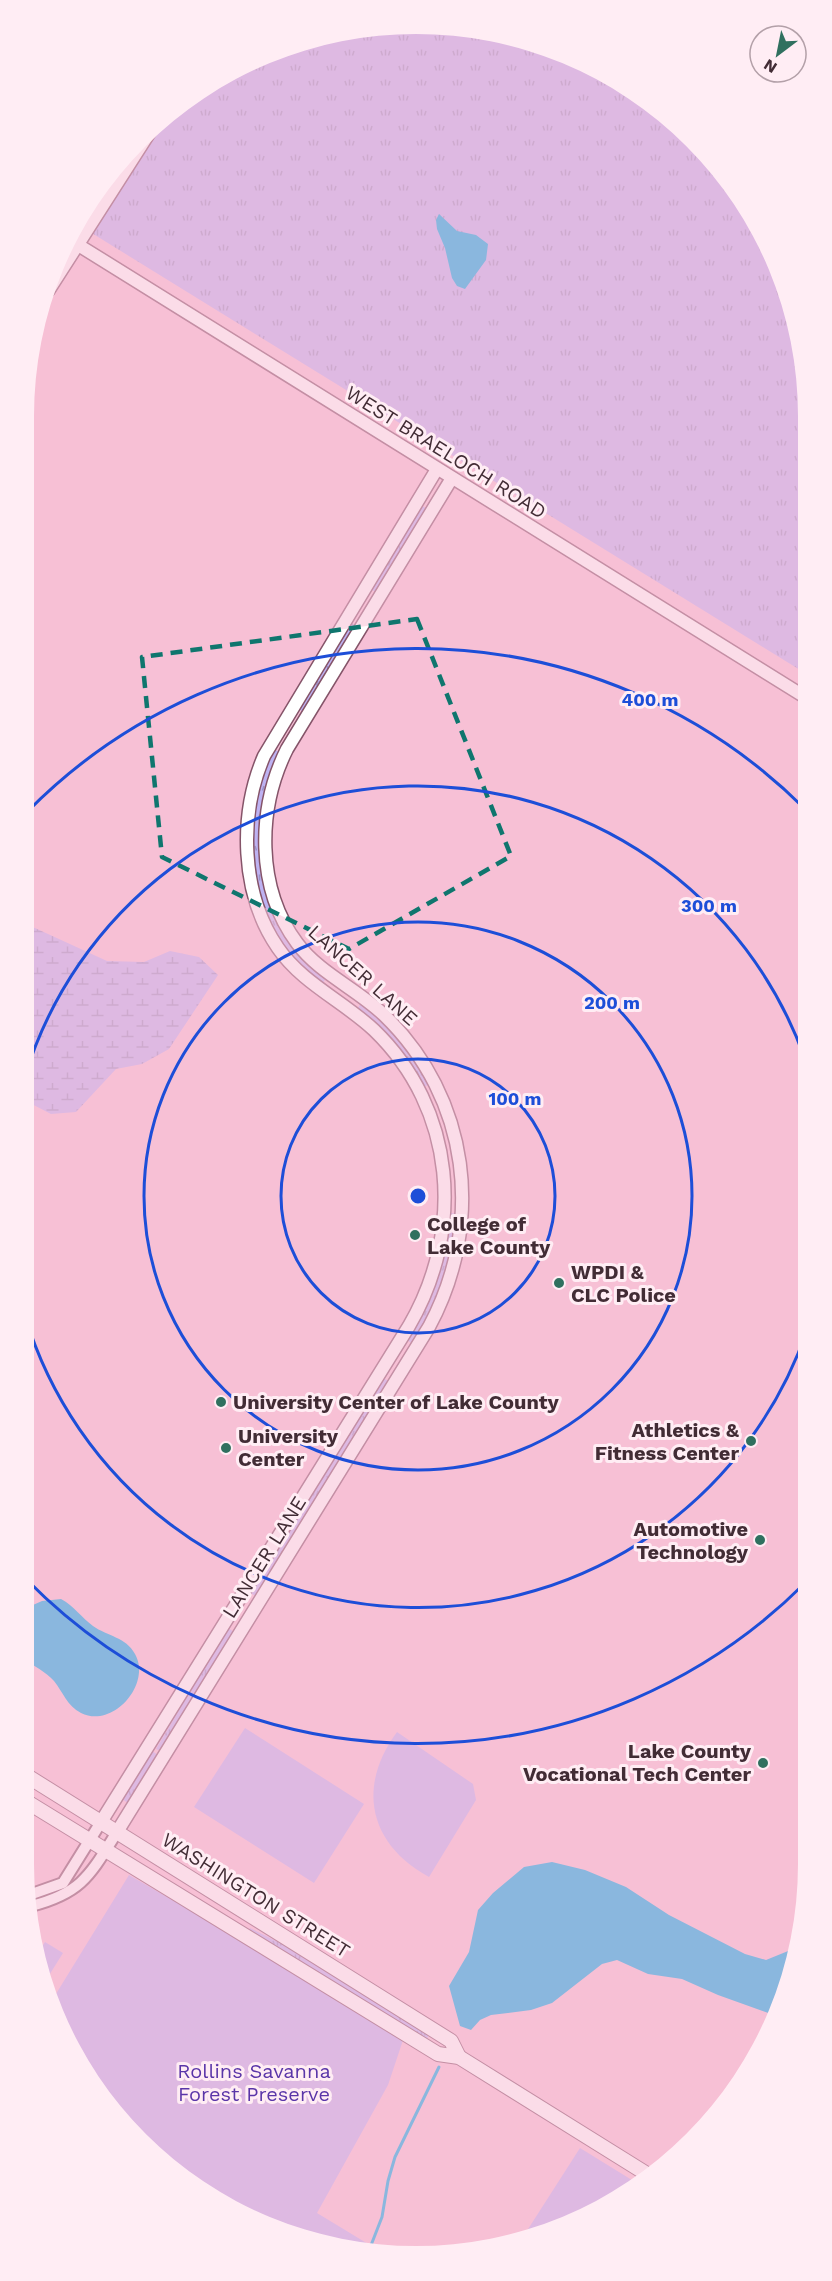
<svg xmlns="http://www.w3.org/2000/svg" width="832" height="2281" font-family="'Work Sans',sans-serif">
	<defs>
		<pattern id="grass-tufts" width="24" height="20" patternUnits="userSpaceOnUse" patternTransform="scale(1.5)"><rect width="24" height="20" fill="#beb2f2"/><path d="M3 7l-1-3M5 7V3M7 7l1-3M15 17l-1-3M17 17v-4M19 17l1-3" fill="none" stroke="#9c91c5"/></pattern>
		<pattern id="wetland-marsh" width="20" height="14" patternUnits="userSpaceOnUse" patternTransform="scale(1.5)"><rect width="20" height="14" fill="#beb2f2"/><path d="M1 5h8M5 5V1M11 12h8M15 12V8" fill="none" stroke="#9c91c5"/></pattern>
	</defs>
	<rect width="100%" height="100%" fill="#f7c0d6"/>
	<g fill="url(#grass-tufts)">
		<polygon points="442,25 518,37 612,77 710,157 768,243 805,364 805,673 90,232 166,115 220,76 290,45 365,27"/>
		<polygon points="421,505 427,509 376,592 370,589"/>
		<polygon points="350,622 356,626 303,712 298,708"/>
		<path d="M274 749 279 752C242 825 256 929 326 978L323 983C248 932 236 826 274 749Z"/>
		<path d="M361 1003C389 1026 410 1053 429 1084L424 1087 394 1044 358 1008Z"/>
		<path d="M451 1213 457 1214C448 1268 440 1296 413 1344L407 1340C431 1301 447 1259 451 1213Z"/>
		<polygon points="383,1378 390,1382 256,1596 250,1593"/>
		<polygon points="228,1628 234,1632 161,1751 156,1749"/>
		<polygon points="152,1751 158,1755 128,1803 122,1799"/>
		<polygon points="250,1928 312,1959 429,2034 427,2039 248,1931"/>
	</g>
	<polygon fill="url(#wetland-marsh)" points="24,923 107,961 144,962 170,951 199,957 218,975 169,1049 142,1064 116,1069 76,1112 51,1114 24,1100"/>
	<g fill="#beb2f2">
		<polygon points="245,1728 364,1804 314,1883 194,1807"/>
		<path d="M397 1732 473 1784 476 1800 429 1877C368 1844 357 1786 397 1732Z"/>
		<polygon points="129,1875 295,1971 403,2040 388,2085 317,2213 383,2253 364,2254 220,2205 121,2123 51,2002"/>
		<polygon points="45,1942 63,1953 48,1977 42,1974 38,1953"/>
		<polygon points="580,2148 640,2185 633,2191 523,2237"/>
	</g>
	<g fill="#06ade9">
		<polygon points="439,214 457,231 476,235 488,244 486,260 465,289 457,286 452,278 445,248 437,229 436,220"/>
		<path d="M61 1599C74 1606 82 1618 93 1626 107 1636 126 1637 135 1654 152 1684 113 1729 81 1713 67 1706 63 1692 54 1681 46 1672 34 1666 24 1659V1609L42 1601Z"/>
		<polygon points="552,1862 585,1870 626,1887 669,1915 745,1954 766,1960 793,1949 798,1938 795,1967 771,2014 718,1995 682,1979 648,1974 617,1960 602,1964 552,2003 531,2010 491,2015 480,2020 471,2030 460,2026 449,1986 469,1952 478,1910 493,1893 524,1867"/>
	</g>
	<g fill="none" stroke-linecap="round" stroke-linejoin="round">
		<polyline stroke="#06ade9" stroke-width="3" points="368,2253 382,2217 388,2181 395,2157 439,2067"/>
		<defs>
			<g id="minor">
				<polyline points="29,1895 63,1883 101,1822"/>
				<path d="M31 1906C82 1893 90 1875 117 1832"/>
			</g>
			<g id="tertiary">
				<polyline points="67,238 805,697"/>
				<path d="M101 1822 409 1326C465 1230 456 1109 374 1030 343 1001 302 983 278 948 240 893 239 814 264 756L437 469"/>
				<path d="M117 1832 429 1327C485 1223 470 1098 384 1015 357 989 319 973 297 943 256 888 257 809 287 749L452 478"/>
			</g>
			<g id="secondary">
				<polyline points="24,1774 451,2041 459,2057"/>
				<polyline points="24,1800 438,2054 459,2057 650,2176"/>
			</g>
			<polyline id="primary" points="47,290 150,129"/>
		</defs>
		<use href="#minor" stroke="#855469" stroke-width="14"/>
		<use href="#tertiary" stroke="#855469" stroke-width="15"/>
		<use href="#secondary" stroke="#855469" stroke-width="16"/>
		<use href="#primary" stroke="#855469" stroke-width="18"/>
		<use href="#minor" stroke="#fff" stroke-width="10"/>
		<use href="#tertiary" stroke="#fff" stroke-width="12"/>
		<use href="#secondary" stroke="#fff" stroke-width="14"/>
		<use href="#primary" stroke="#fff" stroke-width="15"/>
	</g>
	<path d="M0 0H832V2281H0ZM417 619 511 856 349 949 162 857 142 657Z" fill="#f7c0d6" fill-opacity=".55" fill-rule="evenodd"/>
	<path fill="none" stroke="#0f766e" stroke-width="4.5" stroke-dasharray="12 8" stroke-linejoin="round" d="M417 619 511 856 349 949 162 857 142 657Z"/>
	<g fill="none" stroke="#1d4ed8" stroke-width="3">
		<circle cx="418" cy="1196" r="137"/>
		<circle cx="418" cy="1196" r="274"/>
		<path d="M807 1330A411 411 0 0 1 25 1316M25 1076A411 411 0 0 1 805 1059"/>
		<path d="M805 1583A548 548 0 0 1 27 1580M27 812A548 548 0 0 1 805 809"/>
	</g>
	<g fill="#30705f" stroke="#ffedf4" stroke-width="2">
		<circle cx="415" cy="1235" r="6"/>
		<circle cx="559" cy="1283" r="6"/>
		<circle cx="221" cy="1402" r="6"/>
		<circle cx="751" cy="1441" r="6"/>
		<circle cx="226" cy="1448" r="6"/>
		<circle cx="760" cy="1540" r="6"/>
		<circle cx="763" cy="1763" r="6"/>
	</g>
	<g text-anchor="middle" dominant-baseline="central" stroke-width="6" stroke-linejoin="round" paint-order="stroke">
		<g font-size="20" fill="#422c35" stroke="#ffedf4">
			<text transform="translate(446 452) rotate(32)">WEST BRAELOCH ROAD</text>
			<text transform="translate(363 975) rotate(42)">LANCER LANE</text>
			<text transform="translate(264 1557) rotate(-58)">LANCER LANE</text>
			<text transform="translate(256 1895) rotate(32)">WASHINGTON STREET</text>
		</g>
		<g font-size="20" font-weight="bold" fill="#422c35" stroke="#ffedf4" text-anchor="start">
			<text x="427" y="1224">College of<tspan x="427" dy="23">Lake County</tspan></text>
			<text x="571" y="1272">WPDI &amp;<tspan x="571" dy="23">CLC Police</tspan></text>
			<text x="233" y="1402">University Center of Lake County</text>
			<text x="739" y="1430" text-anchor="end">Athletics &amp;<tspan x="739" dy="23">Fitness Center</tspan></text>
			<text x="238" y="1436">University<tspan x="238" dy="23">Center</tspan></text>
			<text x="748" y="1529" text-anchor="end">Automotive<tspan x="748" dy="23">Technology</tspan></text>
			<text x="751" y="1751" text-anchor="end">Lake County<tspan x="751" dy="23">Vocational Tech Center</tspan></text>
		</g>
		<g font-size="20" fill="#5a35a8" stroke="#ffedf4">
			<text x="254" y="2071">Rollins Savanna<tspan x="254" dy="23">Forest Preserve</tspan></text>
		</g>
	</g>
	<path d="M0 0H832V2281H0ZM416 34H416A382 382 0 0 1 798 416V1864A382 382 0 0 1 416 2246H416A382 382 0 0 1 34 1864V416A382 382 0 0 1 416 34Z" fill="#ffedf4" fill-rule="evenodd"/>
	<circle cx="418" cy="1196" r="9" fill="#1d4ed8" stroke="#ffedf4" stroke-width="3"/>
	<g font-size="18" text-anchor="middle" font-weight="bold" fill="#1d4ed8" stroke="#ffedf4" stroke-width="6" stroke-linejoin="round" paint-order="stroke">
		<text x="650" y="706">400 m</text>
		<text x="709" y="912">300 m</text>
		<text x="612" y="1009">200 m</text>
		<text x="515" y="1105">100 m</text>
	</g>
	<g transform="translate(778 54) rotate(212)"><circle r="28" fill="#ffedf4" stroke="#b3a0a8" stroke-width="1.5"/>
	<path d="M0-4.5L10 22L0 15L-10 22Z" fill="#30705f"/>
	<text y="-9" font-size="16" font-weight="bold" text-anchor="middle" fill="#422c35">N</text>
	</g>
</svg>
